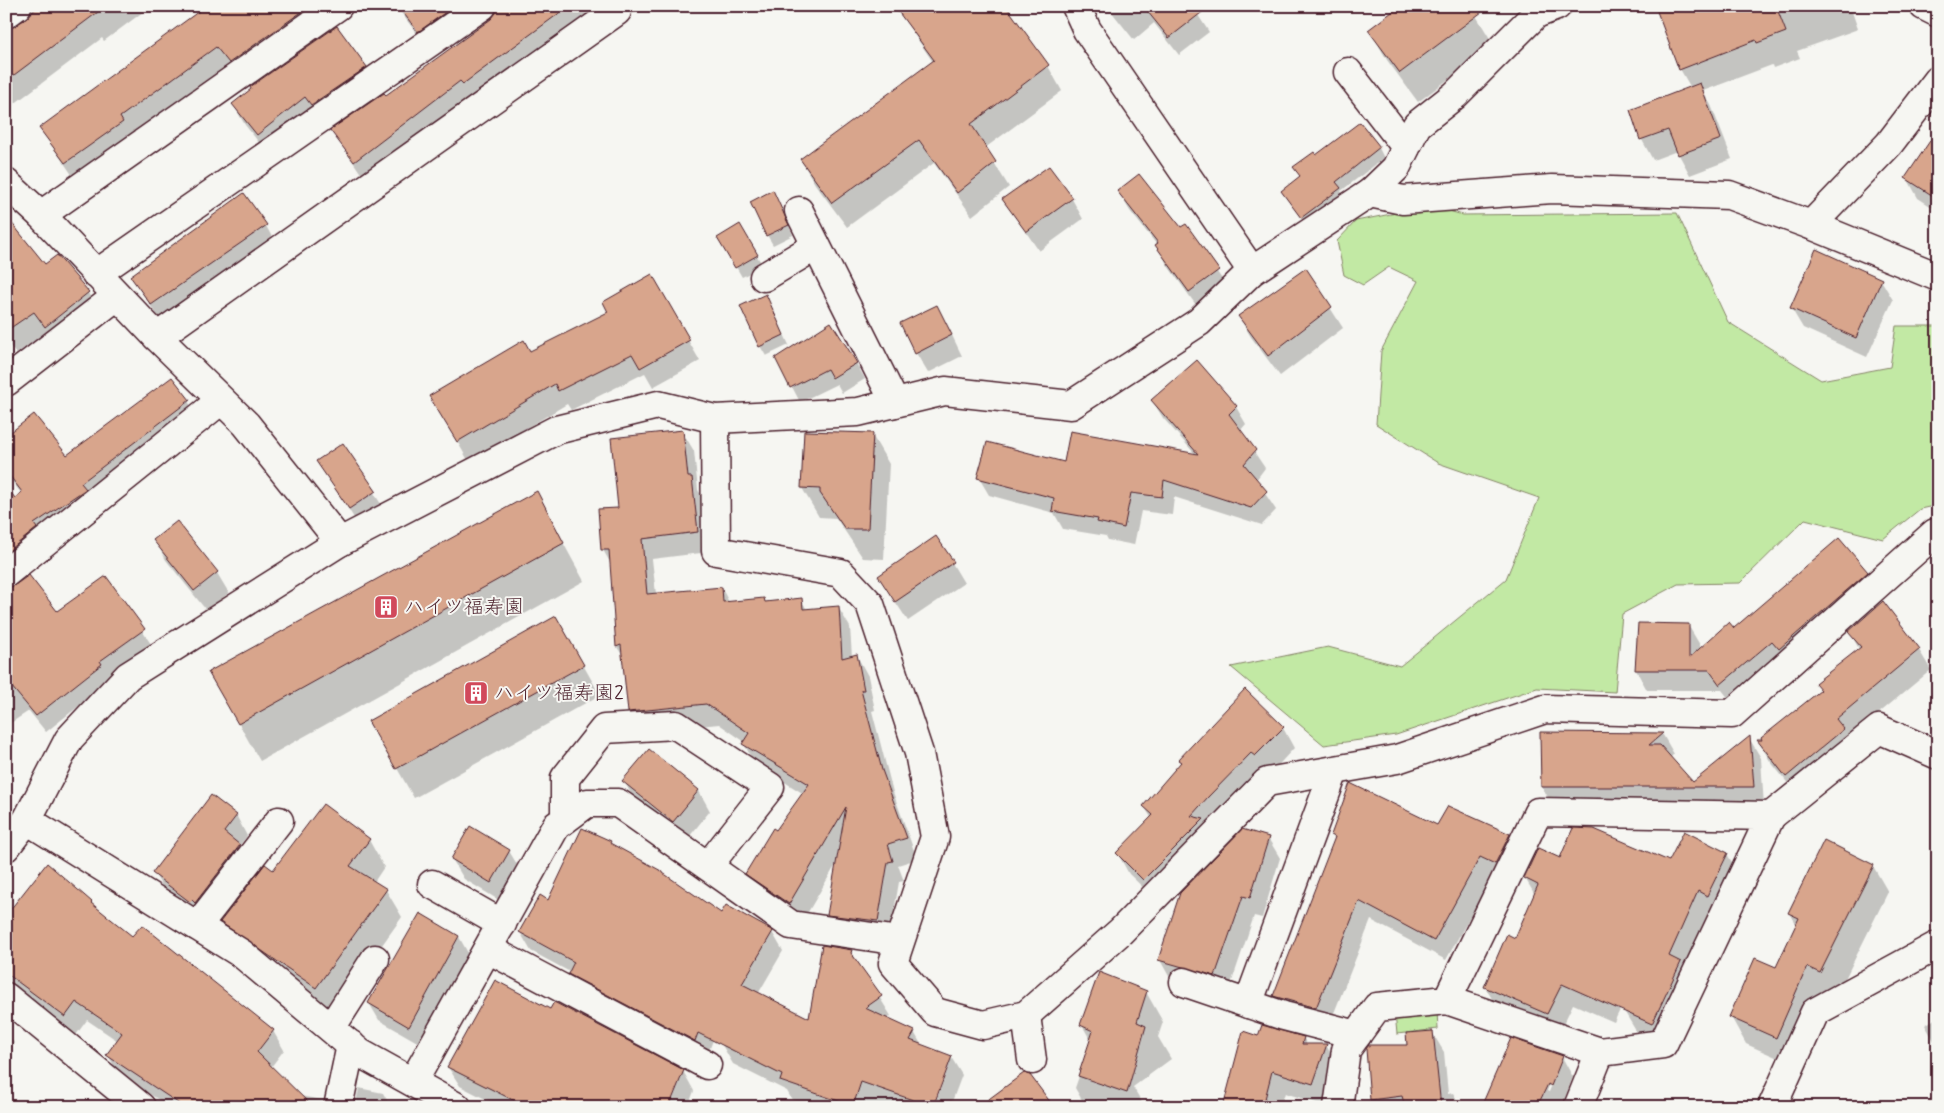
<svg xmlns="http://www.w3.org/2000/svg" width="1944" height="1113" font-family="Mynerve,'Klee One',sans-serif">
	<rect width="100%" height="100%" fill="#f6f6f2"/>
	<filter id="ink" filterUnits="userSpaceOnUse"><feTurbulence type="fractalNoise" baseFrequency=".02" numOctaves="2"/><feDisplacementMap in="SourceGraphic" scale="10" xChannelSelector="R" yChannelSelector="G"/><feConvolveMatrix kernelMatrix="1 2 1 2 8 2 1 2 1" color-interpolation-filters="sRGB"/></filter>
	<g filter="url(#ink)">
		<g fill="#c2e9a4" stroke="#868468">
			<polygon points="1431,206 1463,215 1677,213 1728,322 1821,380 1890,367 1896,326 1938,326 1938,505 1920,509 1883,539 1805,519 1740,583 1678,584 1622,614 1615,692 1537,688 1396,735 1324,745 1231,667 1328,647 1400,666 1506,579 1539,498 1438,463 1376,424 1381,351 1418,281 1389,267 1363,285 1344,275 1337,241 1356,221"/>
			<polygon points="1437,1011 1438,1029 1397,1034 1395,1013"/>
		</g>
		<g fill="#0003" fill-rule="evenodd">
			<polygon points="6,6 151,6 104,41 102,38 6,110 6,31 27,19 33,12"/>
			<polygon points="207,6 314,6 242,82 228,66 131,137 77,182 40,128"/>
			<polygon points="396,6 613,6 366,181 332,131 385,96 492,20 498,11 493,10 430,51"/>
			<polygon points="895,6 1004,6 1048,66 1062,91 985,148 1009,187 972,216 934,163 847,227 815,184 801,160 933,62"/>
			<polygon points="1107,6 1192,6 1209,32 1179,55 1154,23 1134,40"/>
			<polygon points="1470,6 1494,45 1418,102 1387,60 1370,30"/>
			<polygon points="1657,6 1850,6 1858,29 1797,51 1800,58 1773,68 1772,65 1703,91 1711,105 1732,159 1690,175 1677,151 1653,160 1642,140 1631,111 1691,88 1680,69"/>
			<polygon points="365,68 377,88 269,155 245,125 233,104"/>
			<polygon points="1938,141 1938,211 1918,198 1907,178"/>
			<polygon points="1379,148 1384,158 1341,191 1345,198 1307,227 1282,191 1301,177 1295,168 1316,157"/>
			<polygon points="1118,191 1180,229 1185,225 1230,291 1201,312 1168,266 1157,245 1130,211"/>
			<polygon points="1072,199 1083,219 1039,251 1004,200"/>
			<polygon points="778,202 793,235 773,245 767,235"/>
			<polygon points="6,219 45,266 57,257 88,293 100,313 58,347 46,332 16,354 6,341"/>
			<polygon points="266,226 277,246 164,325 131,277"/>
			<polygon points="739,226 763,266 742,277 719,238"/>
			<polygon points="1306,270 1343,328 1280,376 1251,337 1239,317"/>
			<polygon points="651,276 700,361 653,387 645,373 571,410 567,404 469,462 431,396 530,352 610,312"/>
			<polygon points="1881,280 1893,300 1867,357 1803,328 1791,308"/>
			<polygon points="771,306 789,345 766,356 760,346"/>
			<polygon points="948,327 962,356 928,373 916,353"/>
			<polygon points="777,358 856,363 865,379 842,393 837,384 800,402"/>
			<polygon points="172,378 200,419 20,568 6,550 22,494 6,474 6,437 67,457"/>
			<polygon points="1152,400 1236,407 1246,424 1240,431 1265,468 1256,480 1276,510 1262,525 1174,497 1172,515 1141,511 1134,545 1108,540 1106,536 1063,529 1054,513 989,495 979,478 1065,464 1195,454 1163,418"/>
			<polygon points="682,431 694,451 698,490 703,498 709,552 652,559 656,594 722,589 729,602 764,600 766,603 801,599 807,610 838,607 850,627 852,657 857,656 868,676 875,710 872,711 893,792 917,859 898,865 904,881 899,882 889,941 840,934 829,914 838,861 801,924 758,894 747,874 804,794 755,764 744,744 745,742 719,724 641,732 629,712 624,658 617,647 611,564 603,550 620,509"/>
			<polygon points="872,435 889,464 884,559 863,558 836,518 819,517 802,488"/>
			<polygon points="343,444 386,512 361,529 318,461"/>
			<polygon points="536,493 584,581 260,761 210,673"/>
			<polygon points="155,540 217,573 229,593 206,610 166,560"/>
			<polygon points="952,563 964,583 908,621 879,577"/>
			<polygon points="1867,572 1879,592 1733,704 1722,690 1647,690 1636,670 1688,625 1700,645 1700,650 1734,629"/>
			<polygon points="106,577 153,647 46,732 29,711 6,726 6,597 56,613"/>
			<polygon points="1882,602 1919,650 1931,670 1848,739 1798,796 1770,761 1759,742 1764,741 1821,691 1817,683 1859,649 1850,632"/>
			<polygon points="573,647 600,695 414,798 370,721"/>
			<polygon points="1283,728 1294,748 1155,899 1129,874 1118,854 1152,819 1144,806"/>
			<polygon points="1542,734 1663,735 1674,754 1670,758 1692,784 1749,738 1761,758 1764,807 1554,807 1542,787"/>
			<polygon points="649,750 699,791 710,811 685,842 635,801 624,781"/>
			<polygon points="236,815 247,836 239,846 251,866 207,922 166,893 154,873"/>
			<polygon points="1438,826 1509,835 1521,856 1492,877 1446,960 1371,920 1328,1028 1286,1016 1274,996 1335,840 1332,835"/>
			<polygon points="1268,838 1280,858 1262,918 1254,916 1227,996 1171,980 1160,960"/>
			<polygon points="369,840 384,867 374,882 386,890 402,917 332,1015 237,949 222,922 273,872"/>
			<polygon points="610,842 613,846 665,876 722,915 772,932 783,951 758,994 810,1019 851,951 891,1016 887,1019 914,1032 922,1046 951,1057 962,1075 950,1107 934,1107 948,1068 946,1068 931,1107 812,1107 792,1100 787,1091 733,1064 722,1045 723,1013 706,1059 580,993 570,972 531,951 520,932"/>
			<polygon points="509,851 521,871 502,902 464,879 452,859"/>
			<polygon points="1727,854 1739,874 1718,915 1709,911 1683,969 1692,983 1663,1043 1636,1031 1624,1011 1626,998 1614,1022 1573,1004 1559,1033 1497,1007 1485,987 1516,939 1535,895 1525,878 1561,859 1670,863"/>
			<polygon points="47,864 132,938 142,927 273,1031 284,1050 271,1067 300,1096 323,1100 327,1107 170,1107 119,1074 108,1055 118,1041 87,1020 76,1035 39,1008 6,998 6,916"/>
			<polygon points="1873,866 1888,892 1835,999 1822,992 1792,1064 1746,1044 1731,1017 1777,969 1796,925 1789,913"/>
			<polygon points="459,937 468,953 419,1043 379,1020 369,1003"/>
			<polygon points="1146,992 1163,1022 1158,1037 1171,1059 1133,1087 1143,1104 1142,1107 1086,1107 1075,1088 1091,1041 1082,1025"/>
			<polygon points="551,1010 683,1071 694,1091 688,1107 501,1107 460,1086 448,1067"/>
			<polygon points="1938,1017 1938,1048 1925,1025"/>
			<polygon points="1263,1026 1304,1039 1307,1045 1326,1045 1339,1068 1326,1106 1285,1093 1280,1107 1224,1107"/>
			<polygon points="6,1030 14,1043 6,1054"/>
			<polygon points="1432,1032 1444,1052 1448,1094 1453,1093 1461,1107 1375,1107 1372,1100 1367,1050 1408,1047"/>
			<path d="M1562 1057 1573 1077 1562 1105 1482 1107ZM1556 1069H1558L1549 1092 1547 1091Z"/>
			<polygon points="359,1088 383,1093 391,1107 355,1107"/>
			<polygon points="1610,1100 1636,1107 1608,1107"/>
		</g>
		<g fill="#d8a58c" stroke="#4a1f2b">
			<polygon points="38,6 106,6 6,81 6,30 26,19"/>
			<polygon points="206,6 310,6 229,63 216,47 120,117 123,122 65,163 39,128"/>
			<polygon points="398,6 454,6 418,32"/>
			<polygon points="497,6 569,6 463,84 460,81 354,162 330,130 384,93 386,95 491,19 496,13"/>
			<polygon points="894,6 1006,6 1049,65 971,124 996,162 957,193 919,140 832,203 800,159 934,60"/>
			<polygon points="1143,6 1210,6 1169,38"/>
			<polygon points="1400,6 1490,6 1400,73 1368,30"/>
			<polygon points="1655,6 1776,6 1786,32 1757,43 1756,40 1679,70"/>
			<polygon points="337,26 367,67 311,105 305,97 257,135 232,104 251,89 250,87"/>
			<polygon points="1700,83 1721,139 1678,155 1668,130 1640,140 1630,110"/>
			<polygon points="1360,122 1380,147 1336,182 1341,188 1301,218 1281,191 1300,176 1293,167 1314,152 1316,155"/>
			<polygon points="1938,129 1938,199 1905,178"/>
			<polygon points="1049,166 1073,198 1026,232 1002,199"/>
			<polygon points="1139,174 1181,227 1186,224 1219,270 1189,292 1155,245 1158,243 1117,191"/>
			<polygon points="773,190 789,225 766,236 750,202"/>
			<polygon points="244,193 267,225 151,305 130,276"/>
			<polygon points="6,216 45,264 57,255 89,292 45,327 34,312 6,331"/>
			<polygon points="740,224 758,255 735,268 717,238"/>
			<polygon points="1816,249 1882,279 1856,338 1790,308"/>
			<polygon points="1306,268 1332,307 1268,356 1238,316"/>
			<polygon points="652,274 690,340 640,368 632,354 558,391 555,384 457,442 429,396 524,340 530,351 608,312 603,302"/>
			<polygon points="766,294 784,335 759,347 740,306"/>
			<polygon points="937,305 952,335 915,354 900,323"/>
			<polygon points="831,322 857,363 832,378 827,369 790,388 775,358"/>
			<polygon points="1197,360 1237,406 1229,414 1256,450 1244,464 1267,491 1251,508 1164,480 1162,497 1131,493 1124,528 1097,522 1098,519 1052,511 1054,498 977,478 987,442 1064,462 1070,431 1198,454 1151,400"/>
			<polygon points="172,377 190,400 81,483 86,489 34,524 37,528 6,553 6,486 15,498 22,492 6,471 6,436 34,414 67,455"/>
			<polygon points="683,430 688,477 692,477 698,532 642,539 647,594 722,587 723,602 764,598 765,602 802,598 803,609 839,606 842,658 857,654 864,690 861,690 882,770 907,838 888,844 893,861 888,862 878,921 827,915 846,807 789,904 745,874 773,828 776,830 809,784 742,744 749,733 706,704 628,712 621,645 616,647 609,550 601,550 598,509 618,508 611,438"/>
			<polygon points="804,431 873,433 868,529 845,529 820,493 820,489 801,488"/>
			<polygon points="343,443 376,491 349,509 316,461"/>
			<polygon points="537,491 564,543 238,724 208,672"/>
			<polygon points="177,521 218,572 194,591 153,540"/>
			<polygon points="936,536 954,562 895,602 878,576"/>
			<polygon points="1839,538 1868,572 1779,649 1772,641 1720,685 1709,670 1635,670 1638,623 1689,624 1689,658 1729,622 1734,628"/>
			<polygon points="29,575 57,611 106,576 145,629 100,661 102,664 36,716 6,680 6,588 15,585"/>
			<polygon points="1883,601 1920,649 1836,719 1844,729 1786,777 1757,740 1762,740 1761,738 1821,690 1815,683 1861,647 1848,632"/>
			<polygon points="556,616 584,665 396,769 368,721"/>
			<polygon points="1245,689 1284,727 1255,756 1251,753 1208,797 1191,816 1204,819 1143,880 1116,853 1153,815 1143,806 1181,762 1178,760"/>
			<polygon points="1540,732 1663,733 1649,745 1660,745 1693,782 1750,736 1754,787 1541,787"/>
			<polygon points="649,749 699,790 673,822 622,781"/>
			<polygon points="1350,783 1437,825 1448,806 1510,834 1495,864 1480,857 1434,941 1359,901 1316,1008 1273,996 1335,837 1331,835"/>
			<polygon points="211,795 237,815 224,832 240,845 195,903 192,900 190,902 152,873"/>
			<polygon points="323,804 370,839 350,866 387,889 316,988 220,922 265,864 273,870"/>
			<polygon points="470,826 510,850 491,883 451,859"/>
			<polygon points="582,828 611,841 610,843 663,872 663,873 721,913 726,905 773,931 742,984 809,1018 822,945 852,950 851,953 882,996 865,1008 915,1031 910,1040 952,1056 933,1107 861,1082 853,1106 780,1081 782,1075 698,1033 695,1041 568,974 574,962 519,932 540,895 548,900"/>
			<polygon points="1573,828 1594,829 1669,861 1684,831 1728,853 1707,896 1698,891 1669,956 1681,962 1652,1024 1562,984 1547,1014 1484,987 1507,934 1515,938 1538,885 1524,878 1538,848 1560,858"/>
			<polygon points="1242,829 1269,837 1250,898 1243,896 1215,976 1158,960 1180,893"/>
			<polygon points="1824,840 1874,865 1820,973 1807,967 1776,1038 1729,1017 1755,958 1776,967 1799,918 1788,913"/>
			<polygon points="47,863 92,902 91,903 132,936 142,925 274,1030 257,1052 313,1107 184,1107 106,1055 122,1033 76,1002 65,1017 6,973 6,915"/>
			<polygon points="420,913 459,936 409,1027 368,1003"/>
			<polygon points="1099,972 1147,991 1137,1022 1146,1026 1127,1093 1078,1076 1093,1031 1080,1025"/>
			<polygon points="495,980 550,1009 554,1002 684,1070 669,1107 527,1107 447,1067"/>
			<polygon points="1262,1025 1304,1037 1302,1044 1327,1044 1313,1084 1272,1071 1263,1107 1223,1107 1243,1031 1258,1036"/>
			<polygon points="1433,1031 1441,1107 1405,1107 1402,1096 1370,1100 1366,1049 1369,1045 1407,1045 1406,1033"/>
			<polygon points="1511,1038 1563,1056 1551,1086 1548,1084 1537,1107 1481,1107"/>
			<polygon points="1024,1073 1030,1075 1054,1107 978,1107"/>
		</g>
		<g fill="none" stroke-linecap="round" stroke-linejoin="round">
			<defs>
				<g id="minor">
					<polyline points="1076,6 1087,30 1252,271"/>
					<polyline points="1924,6 1938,13"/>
					<polyline points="6,14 17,6"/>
					<polyline points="1348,72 1406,147"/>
					<polyline points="6,183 41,215 157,337 246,424 340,542 128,676 69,739 27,820"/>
					<polyline points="1370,193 1396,168 1417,125 1455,95 1536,14 1557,6"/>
					<polyline points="799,211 895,403"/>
					<polyline points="41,215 338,6"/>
					<polyline points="1811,225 1889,144 1938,80"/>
					<polyline points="96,274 482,6"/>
					<polyline points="764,277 816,246"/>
					<polyline points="157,337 617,11"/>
					<polyline points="6,382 117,296"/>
					<polyline points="715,419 716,551 841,573 870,604 919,753 935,837 893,963 935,1012 983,1025 1026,1015 1121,931 1267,782 1397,759 1545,709 1732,714 1935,533"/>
					<polyline points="340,542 556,430 658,405 715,419 858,412 945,391 1071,405 1199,322 1252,271 1370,193 1403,200 1552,189 1729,195 1811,225 1938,277"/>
					<polyline points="6,573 220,401"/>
					<polyline points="1771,816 1879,729 1938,755"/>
					<polyline points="565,819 565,778 604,729 676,725 770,787 708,866"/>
					<polyline points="6,847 27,820 242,954 360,1053 457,1107"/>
					<polyline points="432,884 502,924"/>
					<polyline points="197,926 279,821"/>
					<polyline points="488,949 707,1065"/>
					<polyline points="1184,982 1284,1016 1357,1035"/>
					<polyline points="6,997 141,1107"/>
					<polyline points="1248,1004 1334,771"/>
					<polyline points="1026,1015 1032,1060"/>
					<polyline points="331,1028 375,959"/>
					<polyline points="413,1082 556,826 587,803 618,803 791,925 899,941"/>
					<polyline points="338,1107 351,1045"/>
					<polyline points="1338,1107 1346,1050 1377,1007 1447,1000 1600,1052 1663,1044 1771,816 1538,812 1447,1000"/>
					<polyline points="1578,1107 1600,1052"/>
					<polyline points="1772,1107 1815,1012 1938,945"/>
				</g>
			</defs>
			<use href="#minor" stroke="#4a1f2b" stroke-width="31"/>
			<use href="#minor" stroke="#f6f6f2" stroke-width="28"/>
		</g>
	</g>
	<defs>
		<symbol id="building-square" viewBox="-11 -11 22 22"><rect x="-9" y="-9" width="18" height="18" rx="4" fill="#d1495b" stroke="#f6f6f2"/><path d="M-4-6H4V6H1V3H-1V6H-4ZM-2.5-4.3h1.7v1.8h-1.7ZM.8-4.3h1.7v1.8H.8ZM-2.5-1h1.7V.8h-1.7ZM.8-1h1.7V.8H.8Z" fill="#fff"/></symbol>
	</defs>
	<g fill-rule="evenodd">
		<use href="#building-square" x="372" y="593" width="28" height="28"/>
		<use href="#building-square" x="462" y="679" width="28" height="28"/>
	</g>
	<g text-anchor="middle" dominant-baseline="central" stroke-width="4" stroke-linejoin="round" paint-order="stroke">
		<g font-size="20" fill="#4a1f2b" stroke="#f6f6f2" text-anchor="start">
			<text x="404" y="607">ハイツ福寿園</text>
			<text x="494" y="693">ハイツ福寿園2</text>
		</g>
	</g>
	<rect width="1944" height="1113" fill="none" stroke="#f6f6f2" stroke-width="25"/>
	<rect x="12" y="12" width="1919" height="1088" fill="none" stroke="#4a1f2b" stroke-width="2" filter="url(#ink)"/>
</svg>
